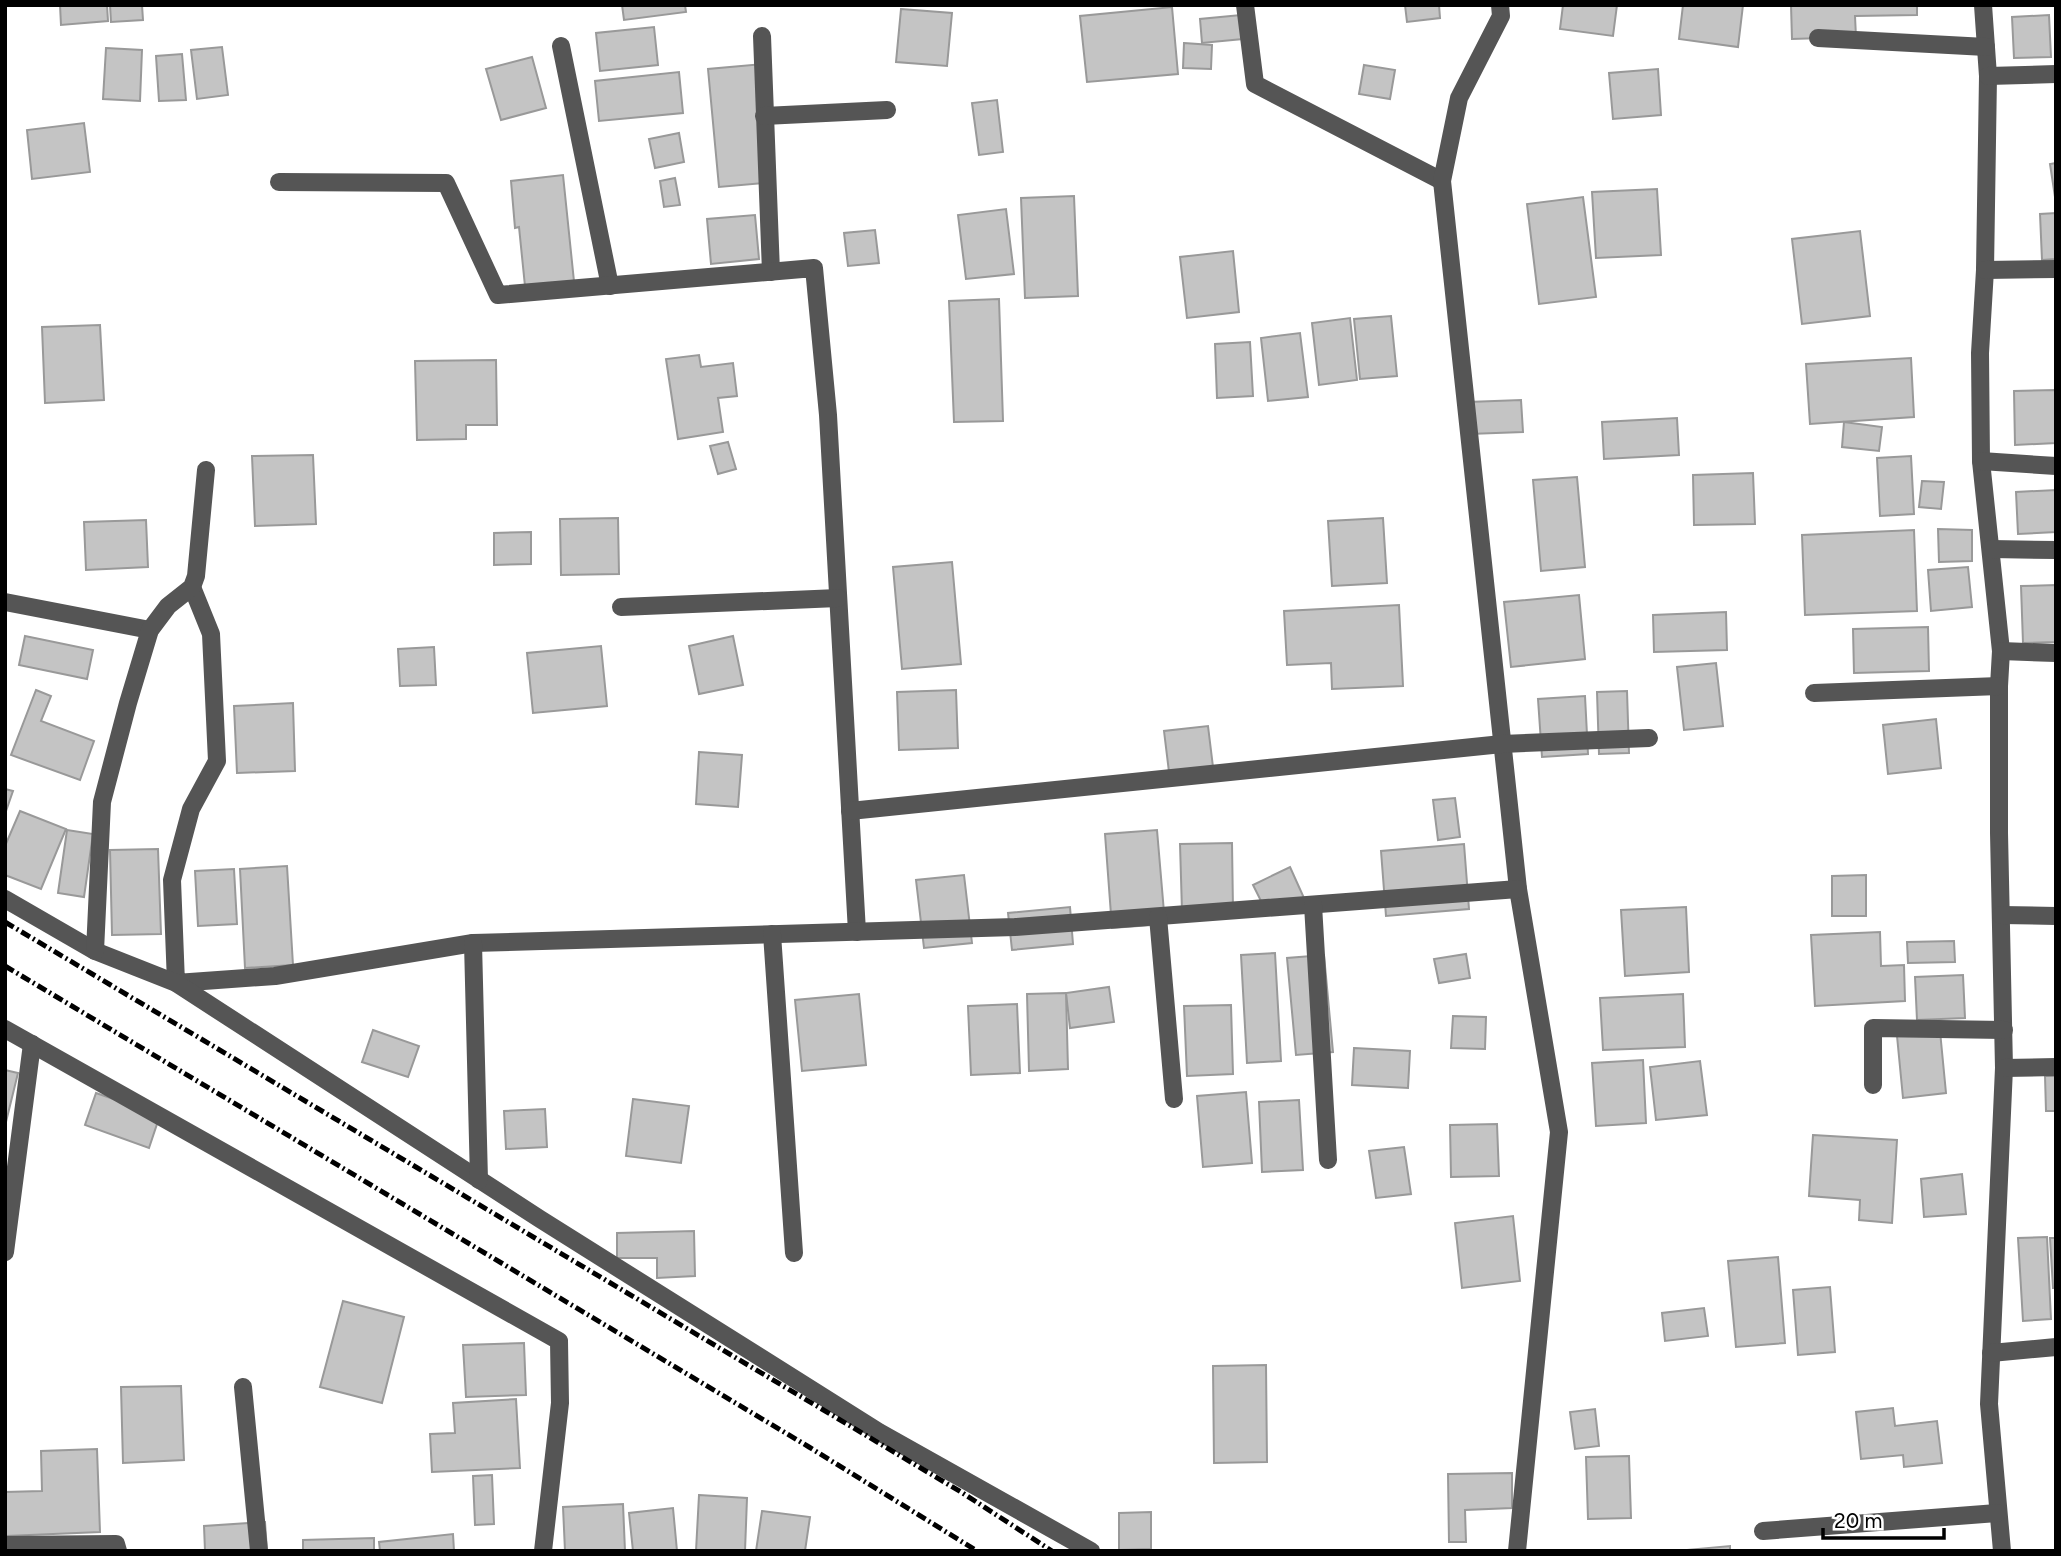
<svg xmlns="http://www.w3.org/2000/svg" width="2061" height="1556" font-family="Figtree,sans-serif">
	<rect width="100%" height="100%" fill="#fff"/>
	<g fill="#c4c4c4" stroke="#999" stroke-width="2">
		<polygon points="60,5 107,5 108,21 61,25"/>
		<polygon points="110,5 142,5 143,20 111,22"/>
		<polygon points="622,5 685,5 686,12 624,20"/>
		<polygon points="1405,5 1439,5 1440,18 1407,22"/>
		<polygon points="1563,5 1617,5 1613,36 1560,29"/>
		<polygon points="1683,5 1743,5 1738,47 1679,39"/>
		<polygon points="1791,5 1917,5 1917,15 1855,16 1856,37 1792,39"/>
		<polygon points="1172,7 1178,74 1087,82 1080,16"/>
		<polygon points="901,9 952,13 947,66 896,62"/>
		<polygon points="1251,14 1253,38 1202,43 1200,19"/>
		<polygon points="2049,15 2051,57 2014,58 2012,17"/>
		<polygon points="654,27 658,65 600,71 596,33"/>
		<polygon points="1184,43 1212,45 1211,69 1183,68"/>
		<polygon points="222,47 228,95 197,99 191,50"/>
		<polygon points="106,48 142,50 140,101 103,99"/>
		<polygon points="182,54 186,100 159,101 156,56"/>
		<polygon points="532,57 546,108 501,120 486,69"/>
		<polygon points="763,64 774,182 719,187 708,69"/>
		<polygon points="1364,65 1395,70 1390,99 1359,94"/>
		<polygon points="1658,69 1661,115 1613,119 1609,73"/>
		<polygon points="679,72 683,113 599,121 595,81"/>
		<polygon points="997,100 1003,152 979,155 972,103"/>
		<polygon points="84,123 90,172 32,179 27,130"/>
		<polygon points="679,133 684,162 655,168 649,139"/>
		<polygon points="2056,163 2056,197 2055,197 2050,164"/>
		<polygon points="563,175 575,291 526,296 519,227 515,228 511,181"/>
		<polygon points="675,178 680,205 664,207 660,181"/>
		<polygon points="1657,189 1661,255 1596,258 1592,192"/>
		<polygon points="1074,196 1078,296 1025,298 1021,198"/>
		<polygon points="1583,197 1596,297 1539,304 1527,204"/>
		<polygon points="1006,209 1014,274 966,279 958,215"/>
		<polygon points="2056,213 2056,259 2042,260 2040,214"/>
		<polygon points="755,215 759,259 711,264 707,219"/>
		<polygon points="875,230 879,263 848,266 844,233"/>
		<polygon points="1860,231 1870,316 1802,324 1792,239"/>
		<polygon points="1233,251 1239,312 1187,318 1180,257"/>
		<polygon points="999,299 1003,421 954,422 949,301"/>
		<polygon points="1391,316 1397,376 1360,379 1354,319"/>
		<polygon points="1350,318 1357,380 1319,385 1312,323"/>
		<polygon points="100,325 104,400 45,403 42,327"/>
		<polygon points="1300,333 1308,397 1268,401 1261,338"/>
		<polygon points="1250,342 1253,396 1217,398 1215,344"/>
		<polygon points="699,355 701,367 733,363 737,396 718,398 723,432 678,439 666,359"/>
		<polygon points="1911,358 1914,417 1810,424 1806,364"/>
		<polygon points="496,360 497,425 466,425 466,439 417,440 415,361"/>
		<polygon points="2056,390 2056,443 2015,445 2014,391"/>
		<polygon points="1521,400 1523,432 1469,434 1468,402"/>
		<polygon points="1677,418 1679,455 1604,459 1602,422"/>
		<polygon points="1844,422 1882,427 1879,451 1842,447"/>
		<polygon points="728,442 736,469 718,474 710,446"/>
		<polygon points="313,455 316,524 255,526 252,456"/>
		<polygon points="1911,456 1914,514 1880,516 1877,458"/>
		<polygon points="1753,473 1755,524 1694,525 1693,475"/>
		<polygon points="1577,477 1585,567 1541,571 1533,480"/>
		<polygon points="1922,481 1944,482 1941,509 1919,507"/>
		<polygon points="2056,490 2056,532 2018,534 2016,492"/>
		<polygon points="618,518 619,574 561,575 560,519"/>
		<polygon points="1383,518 1387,583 1332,586 1328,521"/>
		<polygon points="146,520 148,567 86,570 84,522"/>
		<polygon points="1938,529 1972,530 1972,561 1939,562"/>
		<polygon points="1914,530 1917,611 1805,615 1802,535"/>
		<polygon points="531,532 531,564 494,565 494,533"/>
		<polygon points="952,562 961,664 902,669 893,567"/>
		<polygon points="1968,567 1972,607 1931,611 1928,570"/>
		<polygon points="2056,585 2056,642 2023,643 2021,586"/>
		<polygon points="1579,595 1585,659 1511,667 1504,602"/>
		<polygon points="1399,605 1403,686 1332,689 1331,663 1287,665 1284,611"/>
		<polygon points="1726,612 1727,650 1654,652 1653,615"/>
		<polygon points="1928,627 1929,671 1854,673 1853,629"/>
		<polygon points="25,636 93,650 87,679 19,665"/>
		<polygon points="733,636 743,685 699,694 689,646"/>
		<polygon points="601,646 607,706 533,713 527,653"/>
		<polygon points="434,647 436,685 400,686 398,649"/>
		<polygon points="1716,663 1723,726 1684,730 1677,667"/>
		<polygon points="36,690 51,696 41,721 94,741 80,780 11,755"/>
		<polygon points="956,690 958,748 899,750 897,692"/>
		<polygon points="1627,691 1629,753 1599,754 1597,692"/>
		<polygon points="1585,696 1588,754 1542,757 1538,699"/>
		<polygon points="293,703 295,771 237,773 234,706"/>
		<polygon points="1936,719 1941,768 1888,774 1883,725"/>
		<polygon points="1208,726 1213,767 1169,772 1164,731"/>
		<polygon points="699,752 742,755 738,807 696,804"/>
		<polygon points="5,789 13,791 5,814"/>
		<polygon points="1455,798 1460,837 1438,840 1433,800"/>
		<polygon points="20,811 66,829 41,889 5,875 5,846"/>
		<polygon points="67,830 93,834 84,897 58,893"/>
		<polygon points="1157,830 1165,924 1112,928 1105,834"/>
		<polygon points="1232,843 1233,910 1182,911 1180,844"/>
		<polygon points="1464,844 1469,909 1386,916 1381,851"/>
		<polygon points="158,849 161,934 112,935 110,850"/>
		<polygon points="287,866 293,965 245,968 240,869"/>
		<polygon points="1290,867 1304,898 1268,915 1253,885"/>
		<polygon points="234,869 237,924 198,926 195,871"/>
		<polygon points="964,875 972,943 924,948 916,880"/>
		<polygon points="1866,875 1866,916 1832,916 1832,876"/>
		<polygon points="1070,907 1073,944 1012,950 1008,913"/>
		<polygon points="1686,907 1689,972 1625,976 1621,910"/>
		<polygon points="1880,932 1881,966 1904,965 1905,1001 1815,1006 1811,935"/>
		<polygon points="1954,941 1955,962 1908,963 1907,942"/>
		<polygon points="1275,953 1281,1061 1247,1063 1241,955"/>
		<polygon points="1466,954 1470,978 1439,983 1434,959"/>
		<polygon points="1324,955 1333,1052 1296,1055 1287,958"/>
		<polygon points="1963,975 1965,1018 1917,1020 1915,977"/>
		<polygon points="1109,987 1114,1022 1070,1028 1066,993"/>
		<polygon points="1066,993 1068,1069 1029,1071 1027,994"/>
		<polygon points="859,994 866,1065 802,1071 795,1000"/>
		<polygon points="1683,994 1685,1047 1603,1050 1600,998"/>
		<polygon points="1017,1004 1020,1073 971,1075 968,1006"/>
		<polygon points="1231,1005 1233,1074 1187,1076 1184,1006"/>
		<polygon points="1453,1016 1486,1017 1485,1049 1451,1048"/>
		<polygon points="373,1030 419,1046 408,1077 362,1062"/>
		<polygon points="1940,1031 1946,1093 1903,1098 1897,1036"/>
		<polygon points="1354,1048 1410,1051 1408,1088 1352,1085"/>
		<polygon points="1643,1060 1646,1123 1596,1126 1592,1063"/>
		<polygon points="1700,1061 1707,1115 1656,1120 1650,1067"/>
		<polygon points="5,1070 18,1073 5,1126"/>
		<polygon points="2045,1076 2056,1076 2056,1111 2046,1111"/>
		<polygon points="1246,1092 1252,1163 1203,1167 1197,1096"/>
		<polygon points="96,1093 160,1115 149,1148 85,1125"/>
		<polygon points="633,1099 689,1106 681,1163 626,1156"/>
		<polygon points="1299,1100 1303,1170 1262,1172 1259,1102"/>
		<polygon points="545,1109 547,1147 506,1149 504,1111"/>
		<polygon points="1497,1124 1499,1176 1451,1177 1450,1125"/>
		<polygon points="1813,1135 1897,1140 1892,1223 1859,1220 1860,1200 1809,1196"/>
		<polygon points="1404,1147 1411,1194 1376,1198 1369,1151"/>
		<polygon points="1962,1174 1966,1214 1924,1217 1921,1179"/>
		<polygon points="1513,1216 1520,1281 1462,1288 1455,1223"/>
		<polygon points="694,1231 695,1276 657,1278 657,1258 617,1258 617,1233"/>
		<polygon points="2047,1237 2051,1319 2023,1321 2018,1238"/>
		<polygon points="2050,1238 2056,1238 2056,1288 2053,1288"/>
		<polygon points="1778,1257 1785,1343 1736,1347 1728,1261"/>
		<polygon points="1830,1287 1835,1352 1798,1355 1793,1290"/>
		<polygon points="343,1301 404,1317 382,1403 320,1387"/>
		<polygon points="1704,1308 1708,1336 1665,1341 1662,1313"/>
		<polygon points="524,1343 526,1395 466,1397 463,1345"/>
		<polygon points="1266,1365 1267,1462 1214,1463 1213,1366"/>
		<polygon points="181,1386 184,1460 123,1463 121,1387"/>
		<polygon points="516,1399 520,1468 432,1472 430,1434 455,1433 453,1403"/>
		<polygon points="1893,1408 1895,1426 1937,1421 1942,1463 1904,1467 1903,1455 1861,1459 1856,1412"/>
		<polygon points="1595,1409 1599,1446 1575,1449 1570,1412"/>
		<polygon points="97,1449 100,1532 6,1536 5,1492 42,1491 41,1451"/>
		<polygon points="1629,1456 1631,1518 1588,1519 1586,1457"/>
		<polygon points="1512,1473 1512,1508 1465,1510 1466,1542 1449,1542 1448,1474"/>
		<polygon points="492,1475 494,1524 475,1525 473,1476"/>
		<polygon points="699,1495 747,1498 745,1551 696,1551"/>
		<polygon points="623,1504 625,1551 565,1551 563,1507"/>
		<polygon points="673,1508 677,1551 633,1551 629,1513"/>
		<polygon points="762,1511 810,1517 805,1551 756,1551"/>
		<polygon points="1151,1512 1151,1549 1119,1550 1119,1513"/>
		<polygon points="265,1522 267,1551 205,1551 204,1526"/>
		<polygon points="453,1534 454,1551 380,1551 379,1542"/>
		<polygon points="374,1538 374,1551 303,1551 303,1540"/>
		<polygon points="1730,1546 1730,1551 1676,1551"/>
	</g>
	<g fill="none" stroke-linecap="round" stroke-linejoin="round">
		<g stroke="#555" stroke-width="18">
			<polyline points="1245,5 1255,84 1442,181"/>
			<polyline points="1500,5 1501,16 1459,98 1442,181 1518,889 1559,1132 1517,1551"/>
			<polyline points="1983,5 1988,76 1985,270 1980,353 1981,461 2001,651 1999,686 1999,833 2004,1068 1989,1404 2002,1551"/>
			<polyline points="762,36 771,272"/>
			<polyline points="1818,38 1986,47"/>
			<polyline points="561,46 610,286"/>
			<polyline points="1988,76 2056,74"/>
			<polyline points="764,116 887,110"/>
			<polyline points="279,182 446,183 498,295 814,268 828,415 857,932"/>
			<polyline points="1985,270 2056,269"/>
			<polyline points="1981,461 2056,466"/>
			<polyline points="1991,549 2056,550"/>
			<polyline points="192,587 211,634 217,761 191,809 172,880 176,983 275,976 473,943 1015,927 1518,889"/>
			<polyline points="5,602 150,630"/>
			<polyline points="621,607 838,598"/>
			<polyline points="2001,651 2056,653"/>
			<polyline points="1814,693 1999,686"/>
			<polyline points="850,811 1502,744 1649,738"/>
			<polyline points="5,899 95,951 176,983 540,1219 879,1432 1091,1551"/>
			<polyline points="1313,905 1328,1160"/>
			<polyline points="2001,915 2056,916"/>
			<polyline points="1158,917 1174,1099"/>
			<polyline points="772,934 794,1253"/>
			<polyline points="473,943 479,1180"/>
			<polyline points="95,951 102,802 128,703 150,630 168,606 192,587 196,576 206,470"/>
			<polyline points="5,1029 559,1341 560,1403 543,1551"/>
			<polyline points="2004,1068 2056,1067"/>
			<polyline points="1873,1085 1873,1028 2004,1030"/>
			<polyline points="5,1252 32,1044"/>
			<polyline points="1991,1353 2056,1347"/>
			<polyline points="243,1387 259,1551"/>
			<polyline points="1763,1531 1997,1513"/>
			<polyline points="5,1545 116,1544 118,1551"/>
		</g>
		<g stroke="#000" stroke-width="5" stroke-dasharray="10 3.5 2 3.5" stroke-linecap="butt">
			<polyline points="5,922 961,1492 1052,1551"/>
			<polyline points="5,966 809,1447 977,1551"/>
		</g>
	</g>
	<rect width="2061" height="1556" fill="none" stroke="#000000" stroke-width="14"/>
	<path d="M1823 1528v10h121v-10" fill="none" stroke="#000000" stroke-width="3.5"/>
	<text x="1834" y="1528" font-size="21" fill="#000000" stroke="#ffffff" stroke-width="5" paint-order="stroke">20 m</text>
</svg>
